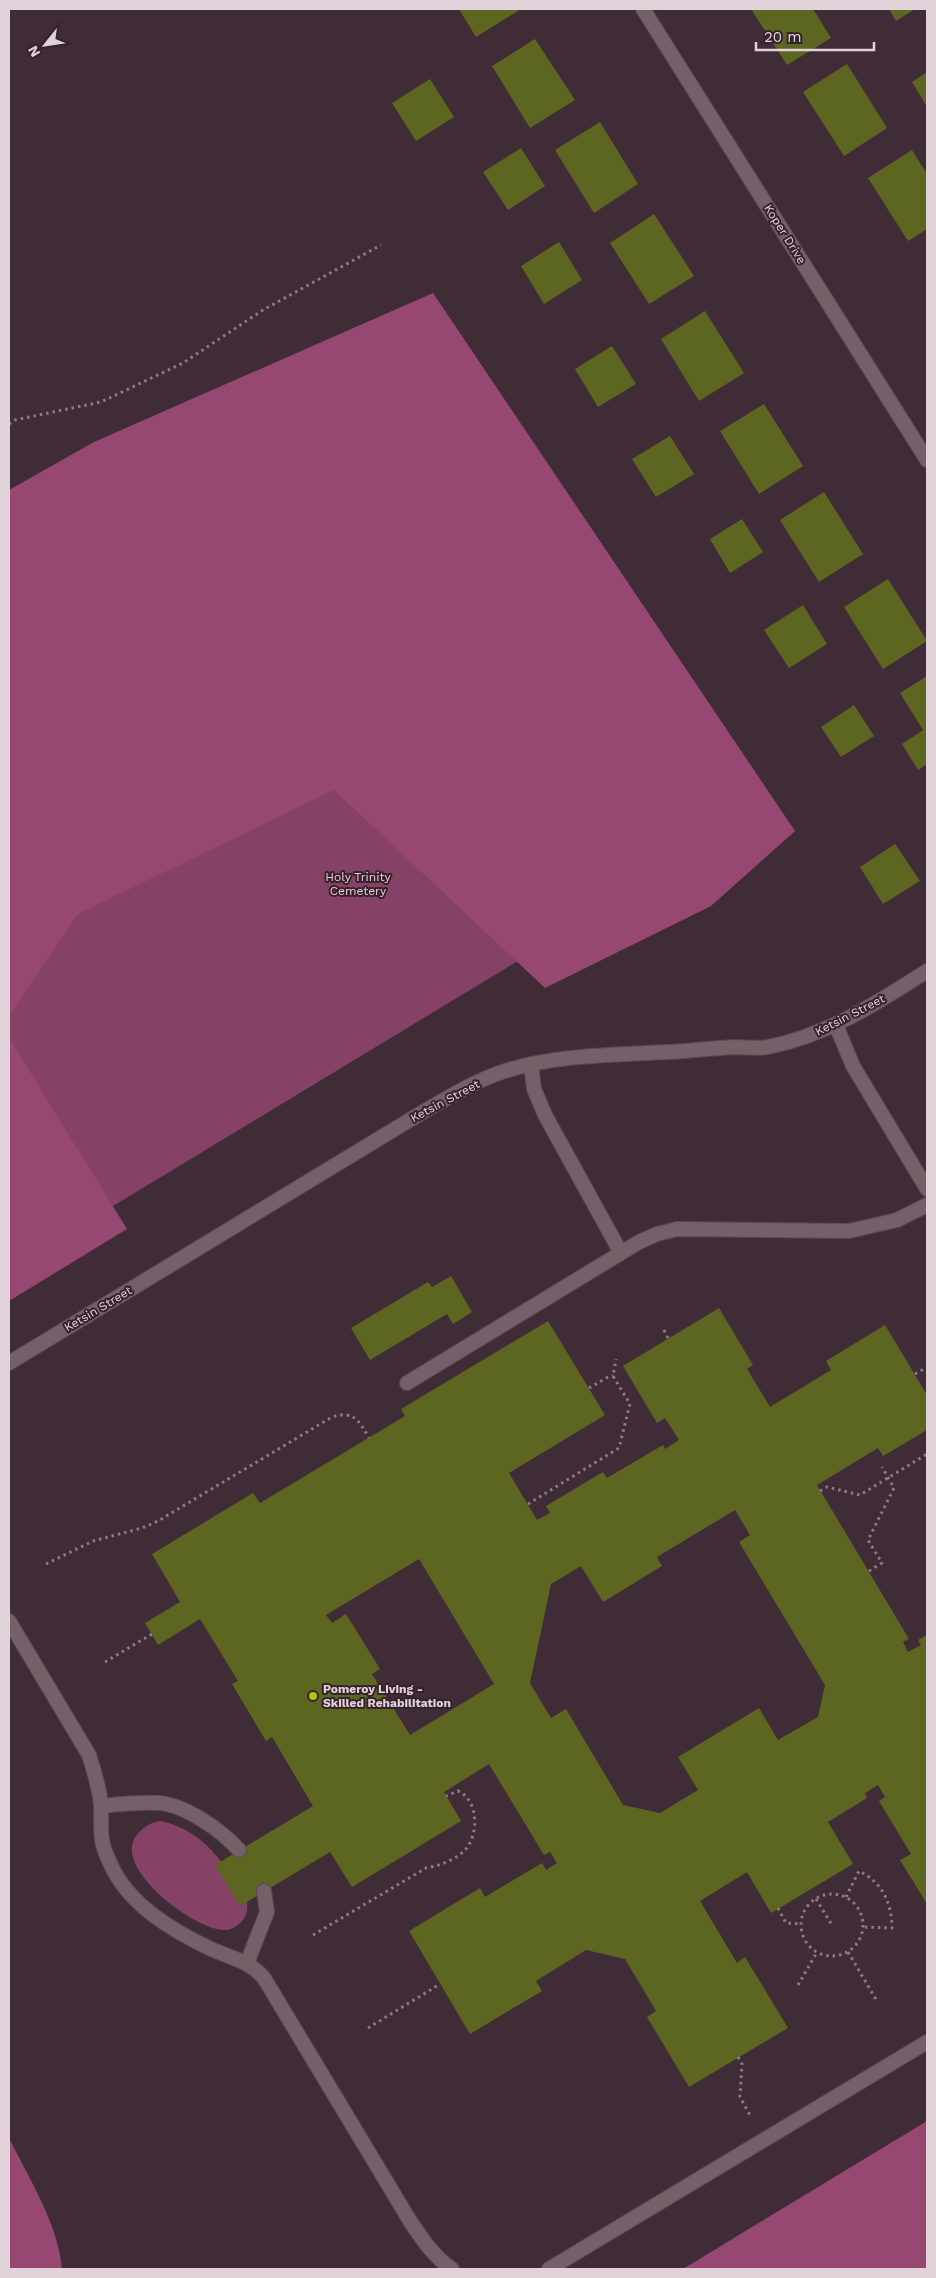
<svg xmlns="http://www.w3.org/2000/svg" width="936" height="2278" font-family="'Work Sans',sans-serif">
	<rect width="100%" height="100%" fill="#402c36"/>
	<g fill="#864167">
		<polygon points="431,665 579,924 9,1269 9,923"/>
		<path d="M161 1821C207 1832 224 1864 247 1902 248 1909 247 1914 243 1920 239 1925 233 1929 227 1930 198 1933 112 1869 136 1836 142 1828 150 1822 161 1821Z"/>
	</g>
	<g fill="#964872">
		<polygon points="433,293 795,831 711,906 545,988 334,790 78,914 9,1016 9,490 94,442"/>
		<polygon points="9,1038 127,1229 9,1301"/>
		<polygon points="927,2121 927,2269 683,2269"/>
		<path d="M9 2138C29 2179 58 2223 62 2269H9Z"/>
	</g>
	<g fill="#5c6620" fill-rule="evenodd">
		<polygon points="459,9 521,9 476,37"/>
		<polygon points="751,9 813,9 831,38 787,65"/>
		<polygon points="889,9 915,9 896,21"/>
		<polygon points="535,39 575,100 530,128 492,66"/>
		<polygon points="847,64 887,128 844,156 803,92"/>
		<polygon points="927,72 927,107 912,82"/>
		<polygon points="430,79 454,117 416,141 392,103"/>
		<polygon points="600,122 638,184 594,213 555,150"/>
		<polygon points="521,148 545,186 508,210 483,172"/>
		<polygon points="912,150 927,174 927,229 908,241 868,178"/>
		<polygon points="654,214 694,276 649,304 610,243"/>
		<polygon points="559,242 582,280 544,304 521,266"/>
		<polygon points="705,311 744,373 699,401 661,339"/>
		<polygon points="612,346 636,384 598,407 575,369"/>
		<polygon points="764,404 803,466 759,494 720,431"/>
		<polygon points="670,436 694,474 656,497 632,459"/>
		<polygon points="824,492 863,554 819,582 780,520"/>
		<polygon points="742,519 763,552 730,573 710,539"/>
		<polygon points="888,579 927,641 883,669 844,607"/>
		<polygon points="803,605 827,644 789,668 764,630"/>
		<polygon points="927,676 927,764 918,770 902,744 923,730 900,693"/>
		<polygon points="854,705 874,736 841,757 821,727"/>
		<polygon points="895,844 920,881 883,904 860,867"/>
		<polygon points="451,1276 472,1312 453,1324 447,1314 370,1360 351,1328 428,1282 432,1287"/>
		<path d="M719 1308 753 1365 747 1369 770 1407 831 1370 826 1361 885 1325 927 1395V1430L883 1456 878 1448 817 1485 909 1639 903 1642 908 1652 921 1645 918 1640 927 1635V1904L900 1860 911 1854 879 1801 885 1797 878 1785 865 1793 867 1798 828 1822 853 1864 771 1913 747 1872 700 1901 737 1963 745 1957 788 2028 689 2087 647 2017 656 2011 625 1959 586 1950 536 1981 542 1991 470 2034 409 1931 480 1888 485 1897 542 1863 546 1870 557 1863 550 1852 544 1855 489 1764 444 1792 461 1821 352 1887 330 1852 240 1906 215 1865 313 1806 272 1737 266 1741 232 1684 238 1681 200 1619 158 1645 145 1623 180 1602 152 1554 253 1493 260 1503 405 1416 401 1409 548 1321 605 1415 509 1473 537 1520 550 1513 546 1506 603 1472 607 1478 663 1445 665 1449 679 1440 665 1418 657 1423 623 1366ZM735 1510 750 1535 739 1542 825 1685 818 1717 778 1740 759 1708 678 1757 698 1790 660 1813 623 1805 566 1709 551 1718 530 1683 551 1584 581 1566 603 1602 662 1566 657 1557ZM419 1559 494 1684 410 1735 372 1674 380 1669 346 1614 332 1623 326 1615Z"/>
	</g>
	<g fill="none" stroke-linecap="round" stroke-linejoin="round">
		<defs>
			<g id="service">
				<polyline points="836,1025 853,1066 927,1189"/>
				<polyline points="531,1064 534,1089 545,1115 621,1253"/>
				<polyline points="407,1383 639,1242 657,1234 677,1229 849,1231 897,1220 927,1205"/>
				<path d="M9 1621 89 1755C94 1771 100 1789 101 1806 102 1834 98 1839 111 1865 129 1905 173 1931 211 1949 231 1958 250 1961 264 1978L410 2221C422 2239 434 2257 452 2269"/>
				<path d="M101 1806C120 1804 140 1802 159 1803 186 1805 222 1831 239 1850"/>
				<polyline points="247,1963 267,1912 264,1891"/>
				<polyline points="549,2269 927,2042"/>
			</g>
			<g id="minor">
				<polyline points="643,9 927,460"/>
				<path d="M9 1363 408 1121C439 1103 471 1082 505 1071 562 1053 626 1055 685 1051 701 1049 718 1048 734 1047 745 1047 757 1049 768 1047 828 1035 877 1003 927 971"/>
			</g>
		</defs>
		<use href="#service" stroke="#5a4952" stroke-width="16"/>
		<use href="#minor" stroke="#5a4952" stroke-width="16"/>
		<g stroke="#8d7c84" stroke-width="3" stroke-dasharray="2.5 4" stroke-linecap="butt">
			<polyline points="9,424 15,420 101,402 183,363 263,310 381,245"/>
			<polyline points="664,1330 668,1338"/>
			<polyline points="915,1374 927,1367"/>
			<polyline points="589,1388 608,1377 613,1376"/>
			<polyline points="820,1491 827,1487 860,1495 927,1454"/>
			<polyline points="528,1504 619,1448 630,1404 613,1376 616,1359"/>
			<path d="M46 1564 93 1541 142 1528 158 1521 332 1417C354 1410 359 1421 369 1438"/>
			<polyline points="869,1571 882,1563 868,1540 894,1488 882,1467"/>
			<polyline points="105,1662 152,1634"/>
			<circle cx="832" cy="1925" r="31"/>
			<path d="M846 1897 859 1871C882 1882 892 1903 892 1928L863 1927"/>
			<polyline points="816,1899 832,1925"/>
			<polyline points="778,1908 786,1923 801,1924"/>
			<path d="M313 1935 426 1868C439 1866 455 1860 465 1850 479 1835 479 1800 458 1791L446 1796"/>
			<polyline points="848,1952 877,2001"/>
			<polyline points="798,1985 817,1952"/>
			<polyline points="368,2028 440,1984"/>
			<polyline points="738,2057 742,2064 740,2097 751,2117"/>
		</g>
		<use href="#service" stroke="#755f69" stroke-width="14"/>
		<use href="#minor" stroke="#755f69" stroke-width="14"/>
	</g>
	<circle fill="#b1c500" stroke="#35222c" stroke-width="2" cx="313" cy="1696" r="5"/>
	<g text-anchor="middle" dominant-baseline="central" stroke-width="4" stroke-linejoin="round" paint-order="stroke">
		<g font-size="12" fill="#e1d3d9" stroke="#35222c">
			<text transform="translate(785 234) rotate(58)">Koper Drive</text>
			<text transform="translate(850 1015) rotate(-27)">Ketsin Street</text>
			<text transform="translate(445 1101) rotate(-28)">Ketsin Street</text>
			<text transform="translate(98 1309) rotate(-31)">Ketsin Street</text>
		</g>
		<g font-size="12" fill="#f7c9df" stroke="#35222c">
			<text x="358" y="877">Holy Trinity<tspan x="358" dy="14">Cemetery</tspan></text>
		</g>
		<g font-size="12" font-weight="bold" fill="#e1d3d9" stroke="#35222c" text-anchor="start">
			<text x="323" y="1689">Pomeroy Living -<tspan x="323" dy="14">Skilled Rehabilitation</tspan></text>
		</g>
	</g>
	<rect width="936" height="2278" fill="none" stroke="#e1d3d9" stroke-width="20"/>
	<g transform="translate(45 45) rotate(240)" stroke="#35222c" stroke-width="4" paint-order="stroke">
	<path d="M0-4L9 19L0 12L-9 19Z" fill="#e1d3d9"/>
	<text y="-8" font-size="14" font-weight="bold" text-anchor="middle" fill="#e1d3d9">N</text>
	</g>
	<path d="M756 42v8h118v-8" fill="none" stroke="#e1d3d9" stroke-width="2.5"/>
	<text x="764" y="42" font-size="15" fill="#e1d3d9" stroke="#35222c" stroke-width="4" paint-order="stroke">20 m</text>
</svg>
